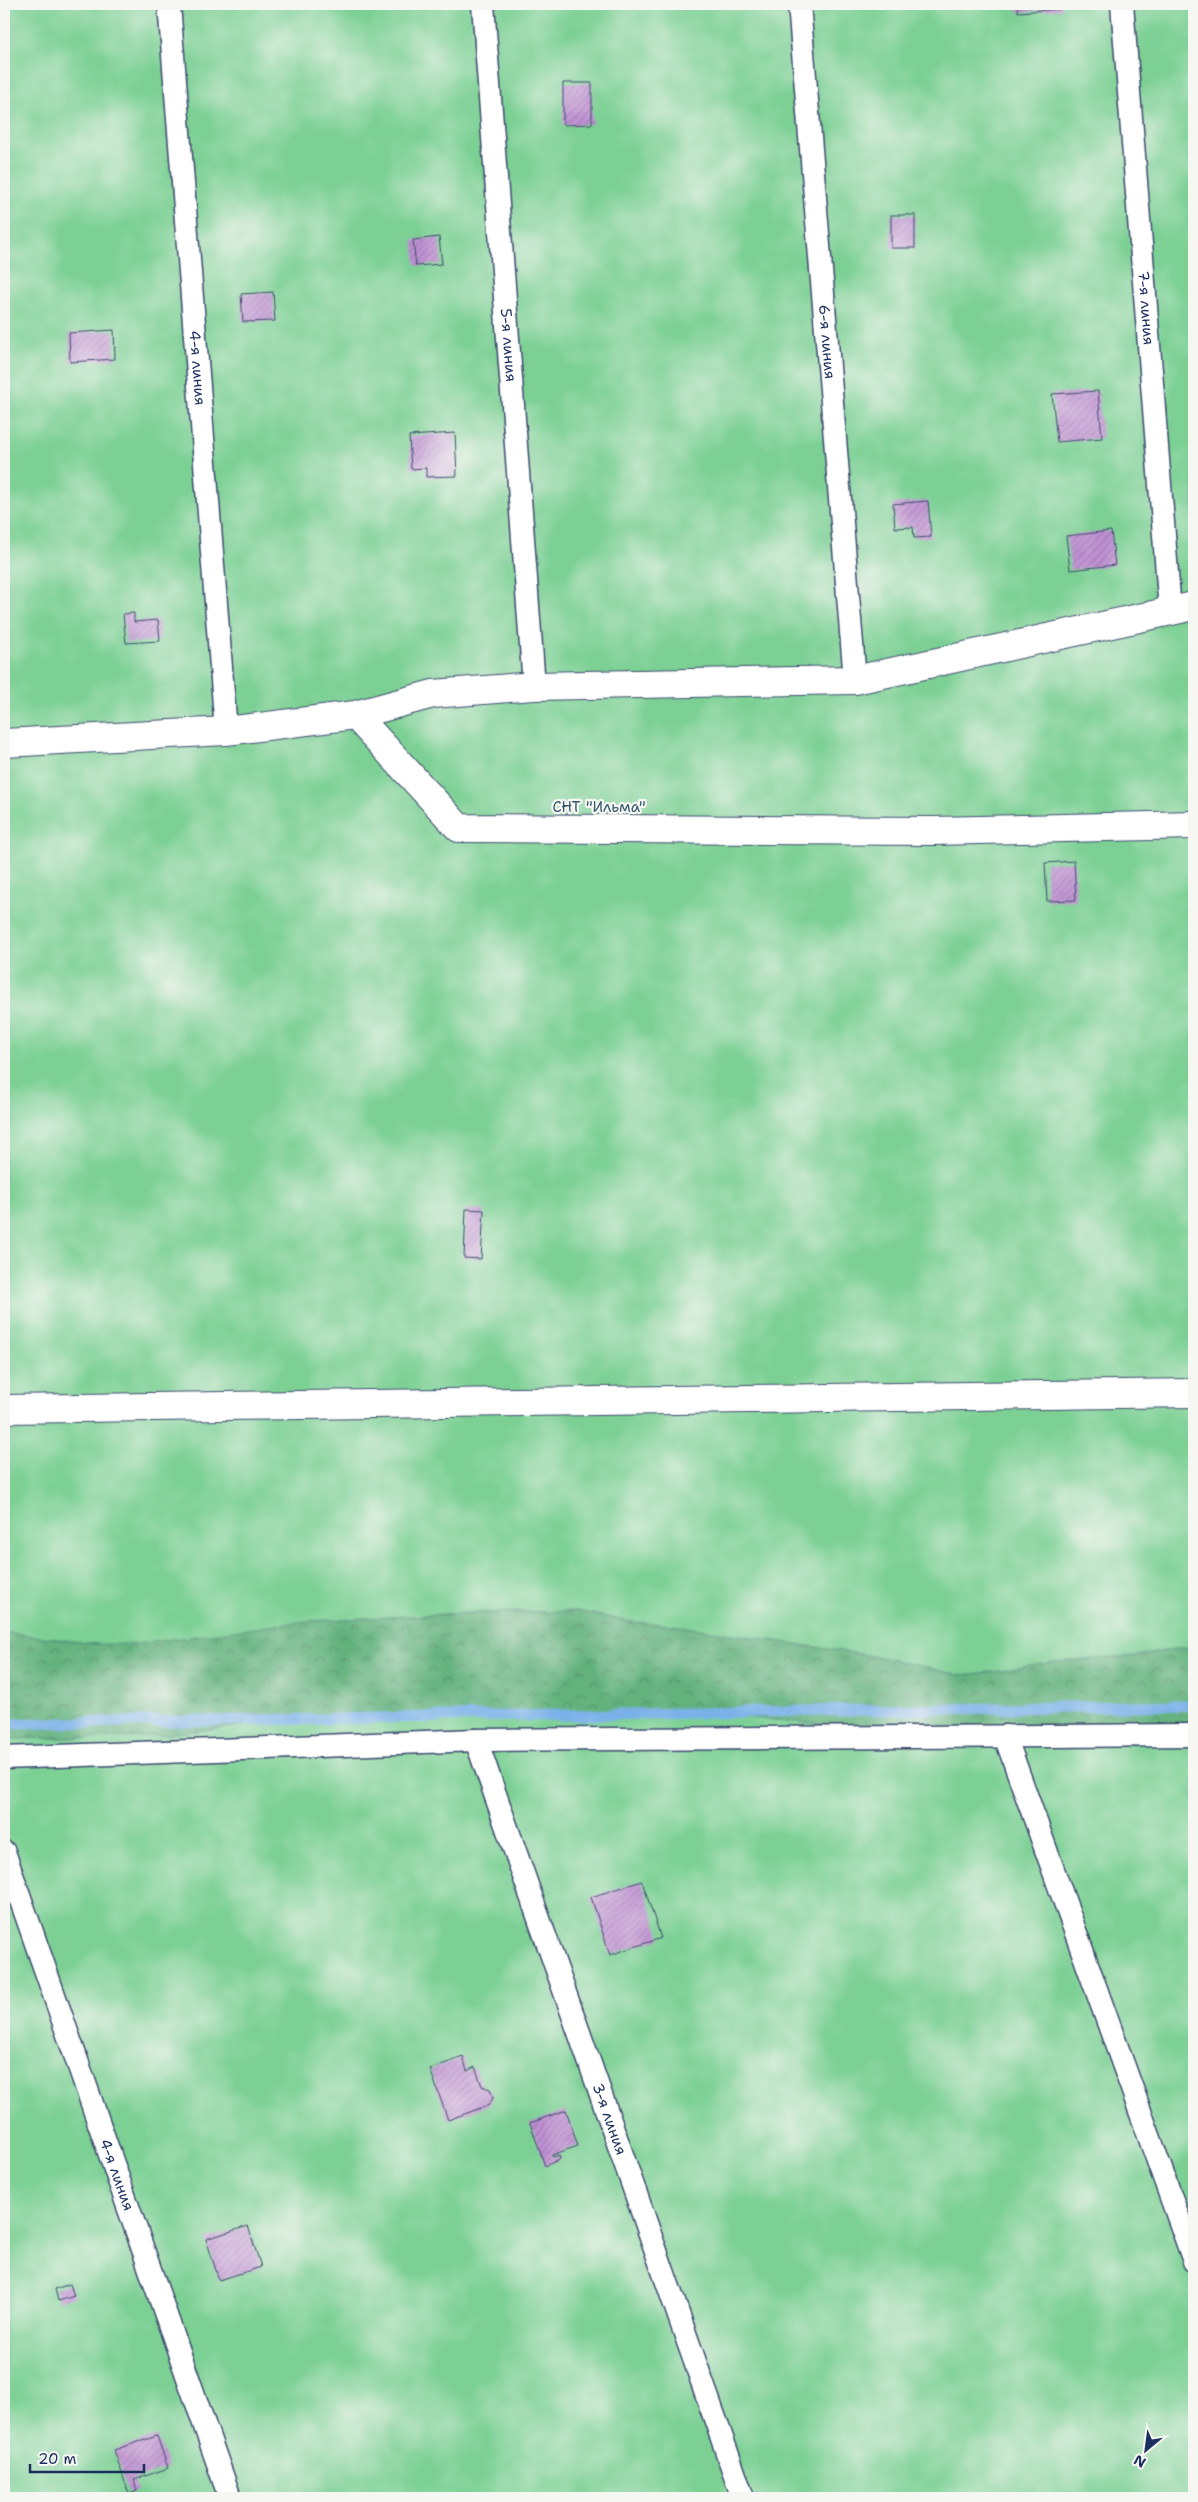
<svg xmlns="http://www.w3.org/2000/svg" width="1198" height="2502" font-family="'Shantell Sans',sans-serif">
	<defs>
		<pattern id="forest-crowns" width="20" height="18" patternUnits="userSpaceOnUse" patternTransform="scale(1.25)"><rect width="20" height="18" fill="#64b27e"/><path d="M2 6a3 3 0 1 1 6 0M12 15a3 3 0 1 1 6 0" fill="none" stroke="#52916a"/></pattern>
		<pattern id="building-hatch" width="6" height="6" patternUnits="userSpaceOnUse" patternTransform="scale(1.25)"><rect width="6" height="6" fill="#c091d3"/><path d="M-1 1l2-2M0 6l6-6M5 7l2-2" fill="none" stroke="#9b77ae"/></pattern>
	</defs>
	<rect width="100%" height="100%" fill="#f6f6f2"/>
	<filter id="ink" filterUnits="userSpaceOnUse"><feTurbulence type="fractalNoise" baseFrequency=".02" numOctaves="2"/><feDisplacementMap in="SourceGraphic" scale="10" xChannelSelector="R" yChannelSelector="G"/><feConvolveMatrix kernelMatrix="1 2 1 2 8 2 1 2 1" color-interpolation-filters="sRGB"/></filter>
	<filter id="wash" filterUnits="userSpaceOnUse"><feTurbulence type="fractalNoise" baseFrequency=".0096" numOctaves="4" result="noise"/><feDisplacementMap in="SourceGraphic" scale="20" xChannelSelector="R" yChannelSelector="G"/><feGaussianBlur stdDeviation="1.12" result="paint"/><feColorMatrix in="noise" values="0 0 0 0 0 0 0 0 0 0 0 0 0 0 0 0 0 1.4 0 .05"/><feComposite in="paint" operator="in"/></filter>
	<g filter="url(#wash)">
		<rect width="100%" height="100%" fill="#eee2c3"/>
		<polygon fill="url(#forest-crowns)" stroke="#40706e" points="577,1611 632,1622 674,1625 886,1658 958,1675 1001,1671 1052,1662 1135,1656 1194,1646 1194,1724 924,1731 887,1725 842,1726 662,1710 627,1714 505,1720 396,1717 358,1713 322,1720 283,1721 144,1737 4,1739 4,1632 96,1644 306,1621 466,1613"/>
		<g fill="#7bd094" stroke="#4b8079">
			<polygon points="4,4 1194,4 1194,1646 1135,1656 1052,1662 1001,1671 958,1675 886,1658 674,1625 632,1622 577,1611 466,1613 306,1621 137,1644 96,1644 4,1632"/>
			<polygon points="662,1710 842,1726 887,1725 924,1731 1194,1724 1194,2498 4,2498 4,1739 144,1737 283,1721 322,1720 357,1713 396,1717 505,1720 627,1714"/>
		</g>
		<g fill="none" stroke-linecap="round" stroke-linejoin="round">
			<polyline stroke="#7ab1e9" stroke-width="11" points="4,1724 1194,1705"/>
		</g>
		<g id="blocks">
			<g fill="url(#building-hatch)">
				<polygon points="1017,4 1062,4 1062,9 1018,12"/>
				<polygon points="563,83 592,83 592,124 563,125"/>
				<rect x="891" y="215" width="24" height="33"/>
				<polygon points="439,237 442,264 416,266 413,240"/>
				<polygon points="273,292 275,321 243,322 241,294"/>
				<polygon points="114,330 115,359 70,362 69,333"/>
				<polygon points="1098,391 1102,438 1057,442 1052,394"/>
				<polygon points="455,433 457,476 426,477 426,468 411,469 409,436"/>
				<polygon points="928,501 931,537 914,538 913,527 895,528 893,504"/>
				<polygon points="1111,531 1115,565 1070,570 1066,536"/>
				<polygon points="134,613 134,622 158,620 160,641 126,643 123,614"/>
				<polygon points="1074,861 1076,900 1047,901 1045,863"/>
				<polygon points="466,1209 484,1210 481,1259 464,1258"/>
				<polygon points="642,1881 661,1938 610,1955 591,1897"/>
				<polygon points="463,2057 467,2071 475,2067 482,2086 490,2089 493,2098 489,2105 448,2120 430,2069"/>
				<polygon points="566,2110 578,2146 552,2155 553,2157 559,2155 560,2159 545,2166 530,2123"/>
				<polygon points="248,2226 261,2267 219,2280 206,2239"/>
				<polygon points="70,2284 74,2296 58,2301 55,2289"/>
				<polygon points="157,2436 168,2468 134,2480 137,2491 129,2494 114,2450"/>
			</g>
		</g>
	</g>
	<g filter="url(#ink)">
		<use href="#blocks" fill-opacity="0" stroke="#3b4a6d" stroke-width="1"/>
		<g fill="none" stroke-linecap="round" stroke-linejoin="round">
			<defs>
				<g id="lane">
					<path id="s1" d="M169 4 226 731"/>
					<path id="s2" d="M483 4 534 686"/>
					<path id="s3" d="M799 4 855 680"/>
					<path id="s4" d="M1122 4 1170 611"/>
					<polyline points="1005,1736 1194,2261"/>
					<path id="s5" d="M476 1740 743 2498"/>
					<polyline points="4,1758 476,1740 1194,1735"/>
					<path id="s6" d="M4 1852 230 2498"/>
				</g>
				<g id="street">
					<polyline points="355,715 459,828 933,831 1194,825"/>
					<polyline points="4,743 226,731 355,715 433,694 534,686 855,680 1194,606"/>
					<polyline points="4,1409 1194,1393"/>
				</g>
			</defs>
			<use href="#lane" stroke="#3b4a6d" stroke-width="25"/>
			<use href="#street" stroke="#3b4a6d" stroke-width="30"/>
			<use href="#lane" stroke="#fff" stroke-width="22"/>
			<use href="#street" stroke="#fff" stroke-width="28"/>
		</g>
	</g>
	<g text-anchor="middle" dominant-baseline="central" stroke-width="4.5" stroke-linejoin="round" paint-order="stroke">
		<g font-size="15" fill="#1b2f5e" stroke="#f6f6f2">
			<text stroke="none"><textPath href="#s4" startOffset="305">7-я линия</textPath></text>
			<text stroke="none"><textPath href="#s3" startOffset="339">6-я линия</textPath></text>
			<text stroke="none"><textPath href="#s2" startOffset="342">5-я линия</textPath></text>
			<text stroke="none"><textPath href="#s1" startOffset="365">4-я линия</textPath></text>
			<text stroke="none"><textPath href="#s5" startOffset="402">3-я линия</textPath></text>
			<text stroke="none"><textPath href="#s6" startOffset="342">4-я линия</textPath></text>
		</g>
		<g font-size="15" fill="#33576c" stroke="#f6f6f2">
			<text x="599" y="807">СНТ "Ильма"</text>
		</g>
	</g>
	<rect width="1198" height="2502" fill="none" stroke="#f6f6f2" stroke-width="20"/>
	<g transform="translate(1146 2450) rotate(209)" stroke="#f6f6f2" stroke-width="4" paint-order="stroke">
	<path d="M0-4L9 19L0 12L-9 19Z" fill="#1b2f5e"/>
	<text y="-8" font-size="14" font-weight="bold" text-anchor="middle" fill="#1b2f5e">N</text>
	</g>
	<path d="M30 2464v8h114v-8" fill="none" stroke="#1b2f5e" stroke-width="2.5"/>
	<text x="38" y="2464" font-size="15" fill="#1b2f5e" stroke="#f6f6f2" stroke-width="4" paint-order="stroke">20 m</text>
</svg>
